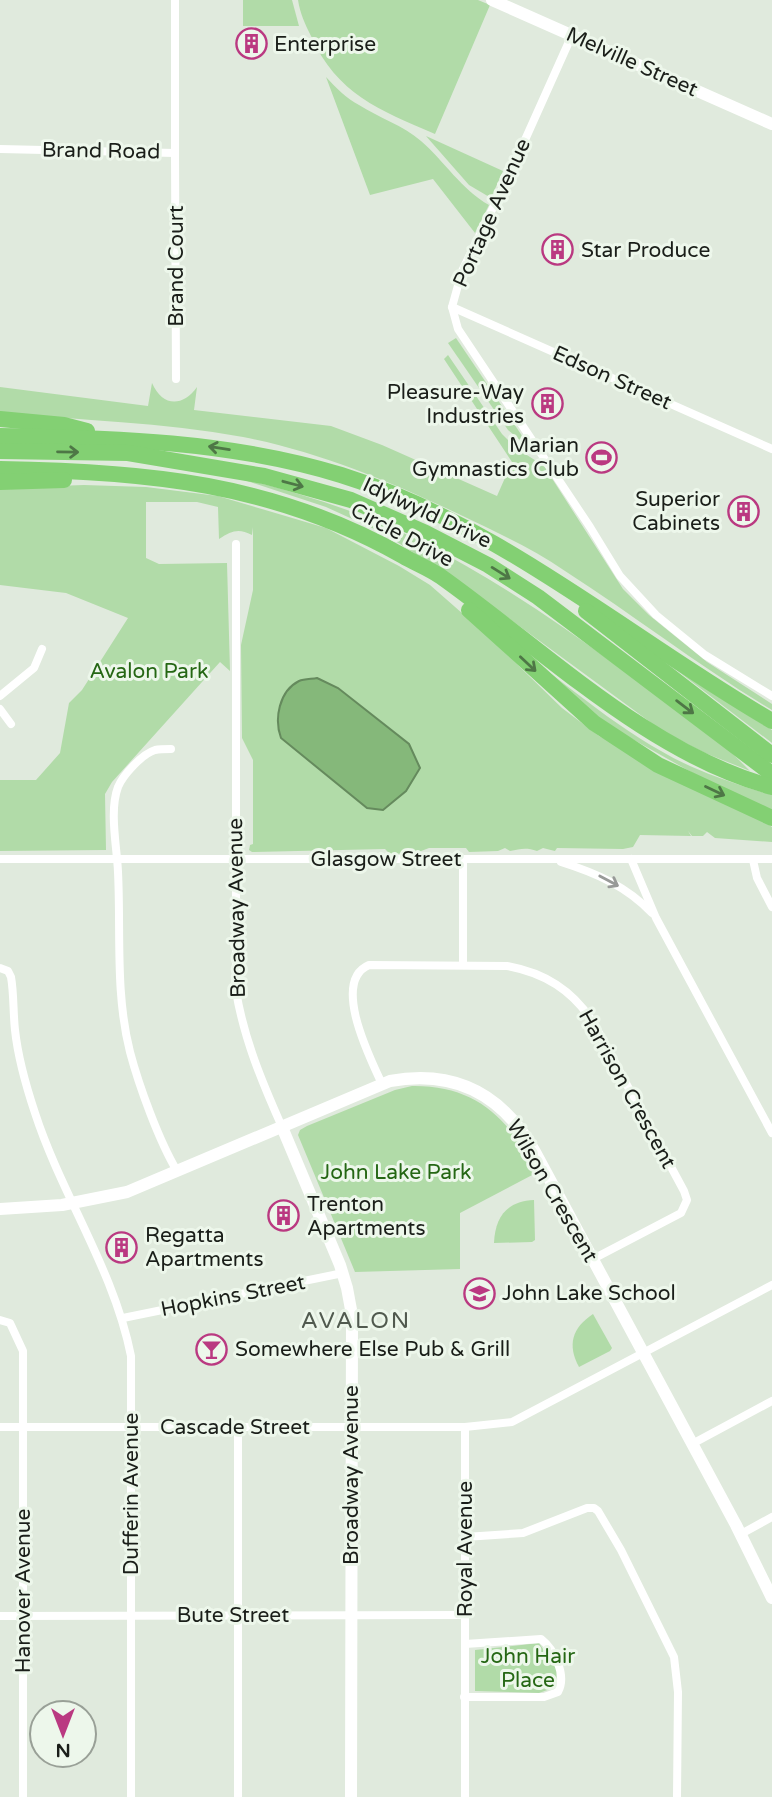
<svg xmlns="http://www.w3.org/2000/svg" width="772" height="1797" font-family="'Varela Round',sans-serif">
	<rect width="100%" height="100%" fill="#e0eadd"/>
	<g fill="#b1dba8">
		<polygon points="243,0 292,0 299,26 243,26"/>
		<path d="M298 0H478L490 5 435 134C379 110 337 94 311 36 305 24 300 13 298 0Z"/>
		<path d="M326 77C336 88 346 98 359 105 379 118 403 125 421 141 445 162 461 189 489 205L475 233 433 179 370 195Z"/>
		<polygon points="426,136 503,171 491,198 469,185"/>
		<polygon points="456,338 531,449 508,430 448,343"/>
		<path d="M448 355 502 434 516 448 544 466 623 589 649 615 707 662 772 704V710C700 667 635 616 565 571 535 550 500 534 467 518 396 484 321 452 243 437 162 422 81 421 0 412V387L148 406 152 383C162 406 182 408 197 387L194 410 331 426 382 445 497 496 512 462 444 359Z"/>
		<path d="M232 476C297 492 363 512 422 542 534 599 631 676 730 751L750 771 705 753 661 730 462 584 383 533 326 507Z"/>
		<path d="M84 485 146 487 218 496 326 528 399 566 430 585 487 635 562 708 599 736 762 820 772 827V842L715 838 707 832 703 836H692L688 831 691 836 640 835 633 847 623 849 557 848 555 851 543 848 537 851C526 847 520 849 510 851L505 848 498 851 469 852 466 848H429L416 853 390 854 385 849 252 852 249 850 250 845 253 844V760L242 738 241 645 253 590V527L252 535C238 528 232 531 219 539L218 507 197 502H146V558L159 564 227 563 230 671 220 662 112 782 105 794 106 850 0 851V780H36L60 753 69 703 82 690 128 618 66 593 0 585V488Z"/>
		<path d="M512 644C569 686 625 736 690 766 717 778 744 787 772 795V813L698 776 604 723Z"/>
		<polygon points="679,672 772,730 772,743"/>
		<path d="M412 1086C475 1085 510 1118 536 1173L460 1213V1269L355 1272 298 1135 300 1130 307 1126 395 1090Z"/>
		<path d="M534 1200 535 1240 532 1242 494 1243C495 1217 507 1201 534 1200Z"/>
		<path d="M593 1314 612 1348 610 1351 579 1367C567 1345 572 1328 593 1314Z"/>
		<polygon points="539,1643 557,1670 556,1682 553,1688 539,1693 475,1691 475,1650"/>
	</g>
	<path fill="#85b87a" stroke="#658a5d" stroke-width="2" d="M317 678 338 688 409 744 420 768 406 791 383 810 367 808 281 738C274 719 279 691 299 681 304 679 312 679 317 678Z"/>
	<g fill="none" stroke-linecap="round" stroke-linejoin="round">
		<g stroke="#fff" stroke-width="8">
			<polyline points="572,35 511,171 462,271 452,307 458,329 590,527 620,576 656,615 705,655 772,696"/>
			<polyline points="0,149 175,153 175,0"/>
			<polyline points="175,153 176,379"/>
			<polyline points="452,307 772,449"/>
			<path d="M236 544V991C244 1039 262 1082 282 1127"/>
			<polyline points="0,696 34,668 42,649"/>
			<polyline points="0,709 11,724"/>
			<path d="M171 749C165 749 160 749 155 750 142 754 123 775 118 787 109 811 117 847 118 872 121 932 115 993 130 1052 139 1086 159 1141 177 1171"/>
			<polyline points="0,859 772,859"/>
			<polyline points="463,859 463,965"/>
			<polyline points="631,859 656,918 772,1133"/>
			<polyline points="753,860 757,878 772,907"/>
			<path d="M561 862C596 873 626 886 652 913"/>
			<path d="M0 968 8 971 11 977C14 994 13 1012 15 1030 18 1058 26 1086 35 1113 62 1196 114 1270 131 1356V1797"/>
			<path d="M382 1084C370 1058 331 981 369 965L507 966C545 973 572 990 593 1022L684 1191 687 1200 681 1213 593 1259"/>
			<polyline points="123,1318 343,1273"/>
			<polyline points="0,1320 10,1323 23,1351 23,1797"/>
			<polyline points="0,1427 465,1427 512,1422 772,1285"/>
			<polyline points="692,1444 772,1401"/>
			<polyline points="741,1534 772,1517"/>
			<polyline points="465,1537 523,1533 587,1508 594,1508 598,1511 621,1550 674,1657 678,1692 677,1797"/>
			<polyline points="0,1616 465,1615"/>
			<path d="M464 1697H544L558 1692C567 1676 555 1650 541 1639L465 1644"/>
			<polyline points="238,1797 238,1428"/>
			<polyline points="465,1797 465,1427"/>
		</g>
		<g stroke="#fff" stroke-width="12">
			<polyline points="492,0 772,124"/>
			<polyline points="282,1127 340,1265 347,1288 352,1315 351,1797"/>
			<path d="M0 1209 62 1205 127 1192 390 1081C456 1069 503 1095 535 1152L736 1525 772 1598"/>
		</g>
		<g stroke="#83d073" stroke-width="16">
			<polyline points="0,419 64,425 87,431"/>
			<path d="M0 436C115 438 230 441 341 475 501 525 629 638 772 721"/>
			<polyline points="0,451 128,453 264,476 351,500 426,533 488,565 538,597 772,774"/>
			<path d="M0 469C145 471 274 483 403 556 415 563 428 568 440 576 543 649 649 754 772 787"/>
			<polyline points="0,482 64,480"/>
			<polyline points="469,610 594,723 658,765 772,818"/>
			<polyline points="586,611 772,755"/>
		</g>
	</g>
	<defs><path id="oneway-shaft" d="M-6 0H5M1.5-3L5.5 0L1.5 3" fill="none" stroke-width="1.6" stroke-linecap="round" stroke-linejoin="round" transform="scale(1.75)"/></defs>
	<g stroke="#4e7746">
		<use href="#oneway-shaft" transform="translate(219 448) rotate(-171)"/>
		<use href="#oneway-shaft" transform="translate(68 452) rotate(1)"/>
		<use href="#oneway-shaft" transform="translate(293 484) rotate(15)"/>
		<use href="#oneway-shaft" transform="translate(501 573) rotate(32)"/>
		<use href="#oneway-shaft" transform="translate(528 664) rotate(43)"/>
		<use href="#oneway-shaft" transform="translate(685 707) rotate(37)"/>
		<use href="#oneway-shaft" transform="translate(715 791) rotate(25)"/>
	</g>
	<use stroke="#989a98" href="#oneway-shaft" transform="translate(609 881) rotate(28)"/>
	<defs>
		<symbol id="building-ring" viewBox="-11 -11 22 22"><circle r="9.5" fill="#edf7eb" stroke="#ba3981" stroke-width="1.5"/><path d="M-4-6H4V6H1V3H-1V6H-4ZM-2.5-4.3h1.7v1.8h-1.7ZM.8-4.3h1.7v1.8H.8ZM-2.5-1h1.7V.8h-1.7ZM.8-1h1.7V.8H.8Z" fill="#ba3981"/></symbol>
		<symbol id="stadium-ring" viewBox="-11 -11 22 22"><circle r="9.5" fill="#edf7eb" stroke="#ba3981" stroke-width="1.5"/><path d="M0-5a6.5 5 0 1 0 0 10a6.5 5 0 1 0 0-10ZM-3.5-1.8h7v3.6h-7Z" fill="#ba3981"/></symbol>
		<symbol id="school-ring" viewBox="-11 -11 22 22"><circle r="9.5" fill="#edf7eb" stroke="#ba3981" stroke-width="1.5"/><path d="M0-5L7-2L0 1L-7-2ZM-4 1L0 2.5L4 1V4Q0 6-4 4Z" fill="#ba3981"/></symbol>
		<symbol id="bar-ring" viewBox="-11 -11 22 22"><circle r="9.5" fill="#edf7eb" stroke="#ba3981" stroke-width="1.5"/><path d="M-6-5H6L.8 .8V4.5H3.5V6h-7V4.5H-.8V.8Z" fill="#ba3981"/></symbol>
	</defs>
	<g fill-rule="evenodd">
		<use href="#building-ring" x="234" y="26" width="35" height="35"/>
		<use href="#building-ring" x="540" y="232" width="35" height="35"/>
		<use href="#building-ring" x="530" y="386" width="35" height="35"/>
		<use href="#stadium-ring" x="584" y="440" width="35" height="35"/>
		<use href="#building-ring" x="726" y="494" width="35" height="35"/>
		<use href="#building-ring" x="266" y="1198" width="35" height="35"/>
		<use href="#building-ring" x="104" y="1230" width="35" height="35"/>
		<use href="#school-ring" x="462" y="1276" width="35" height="35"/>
		<use href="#bar-ring" x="194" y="1332" width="35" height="35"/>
	</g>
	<g text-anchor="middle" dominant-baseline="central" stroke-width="6" stroke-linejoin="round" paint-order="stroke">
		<g font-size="21" fill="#1a1e19" stroke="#edf7eb" text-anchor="start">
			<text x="274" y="44">Enterprise</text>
			<text x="581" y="250">Star Produce</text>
			<text x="524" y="392" text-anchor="end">Pleasure-Way<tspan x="524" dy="24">Industries</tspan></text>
			<text x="579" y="445" text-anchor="end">Marian<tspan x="579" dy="24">Gymnastics Club</tspan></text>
			<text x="720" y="499" text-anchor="end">Superior<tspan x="720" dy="24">Cabinets</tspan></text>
			<text x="307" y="1204">Trenton<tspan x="307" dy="24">Apartments</tspan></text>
			<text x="145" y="1235">Regatta<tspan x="145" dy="24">Apartments</tspan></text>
			<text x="502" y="1293">John Lake School</text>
			<text x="235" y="1349">Somewhere Else Pub &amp; Grill</text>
		</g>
		<g font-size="21" fill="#1a1e19" stroke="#edf7eb">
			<text transform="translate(632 62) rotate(24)">Melville Street</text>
			<text transform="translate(101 151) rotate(1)">Brand Road</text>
			<text transform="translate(492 213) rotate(-66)">Portage Avenue</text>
			<text transform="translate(176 266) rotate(-90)">Brand Court</text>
			<text transform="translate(612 378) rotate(24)">Edson Street</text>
			<text transform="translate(427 513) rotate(25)">Idylwyld Drive</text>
			<text transform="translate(402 535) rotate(28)">Circle Drive</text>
			<text x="386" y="859">Glasgow Street</text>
			<text transform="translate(237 908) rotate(-91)">Broadway Avenue</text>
			<text transform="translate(627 1089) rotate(61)">Harrison Crescent</text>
			<text transform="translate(552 1191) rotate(60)">Wilson Crescent</text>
			<text transform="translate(233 1296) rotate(-11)">Hopkins Street</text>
			<text x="235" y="1427">Cascade Street</text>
			<text transform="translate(351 1475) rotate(-90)">Broadway Avenue</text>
			<text transform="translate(131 1494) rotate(-90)">Dufferin Avenue</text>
			<text transform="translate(465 1549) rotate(-90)">Royal Avenue</text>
			<text transform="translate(23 1591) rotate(-90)">Hanover Avenue</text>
			<text x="233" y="1615">Bute Street</text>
		</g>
		<g font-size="21" fill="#256714" stroke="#edf7eb">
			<text x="149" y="671">Avalon Park</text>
			<text x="396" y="1172">John Lake Park</text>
			<text x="528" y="1656">John Hair<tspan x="528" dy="24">Place</tspan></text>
		</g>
		<g font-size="23" letter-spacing="2" fill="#515a4f" stroke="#edf7eb">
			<text x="356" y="1321">AVALON</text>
		</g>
	</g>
	<g transform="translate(63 1734) rotate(180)"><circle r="33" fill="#edf7eb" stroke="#99a097" stroke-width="2"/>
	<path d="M0-5L12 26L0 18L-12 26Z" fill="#ba3981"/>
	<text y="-10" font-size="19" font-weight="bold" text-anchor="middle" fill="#1a1e19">N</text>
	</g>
</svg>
